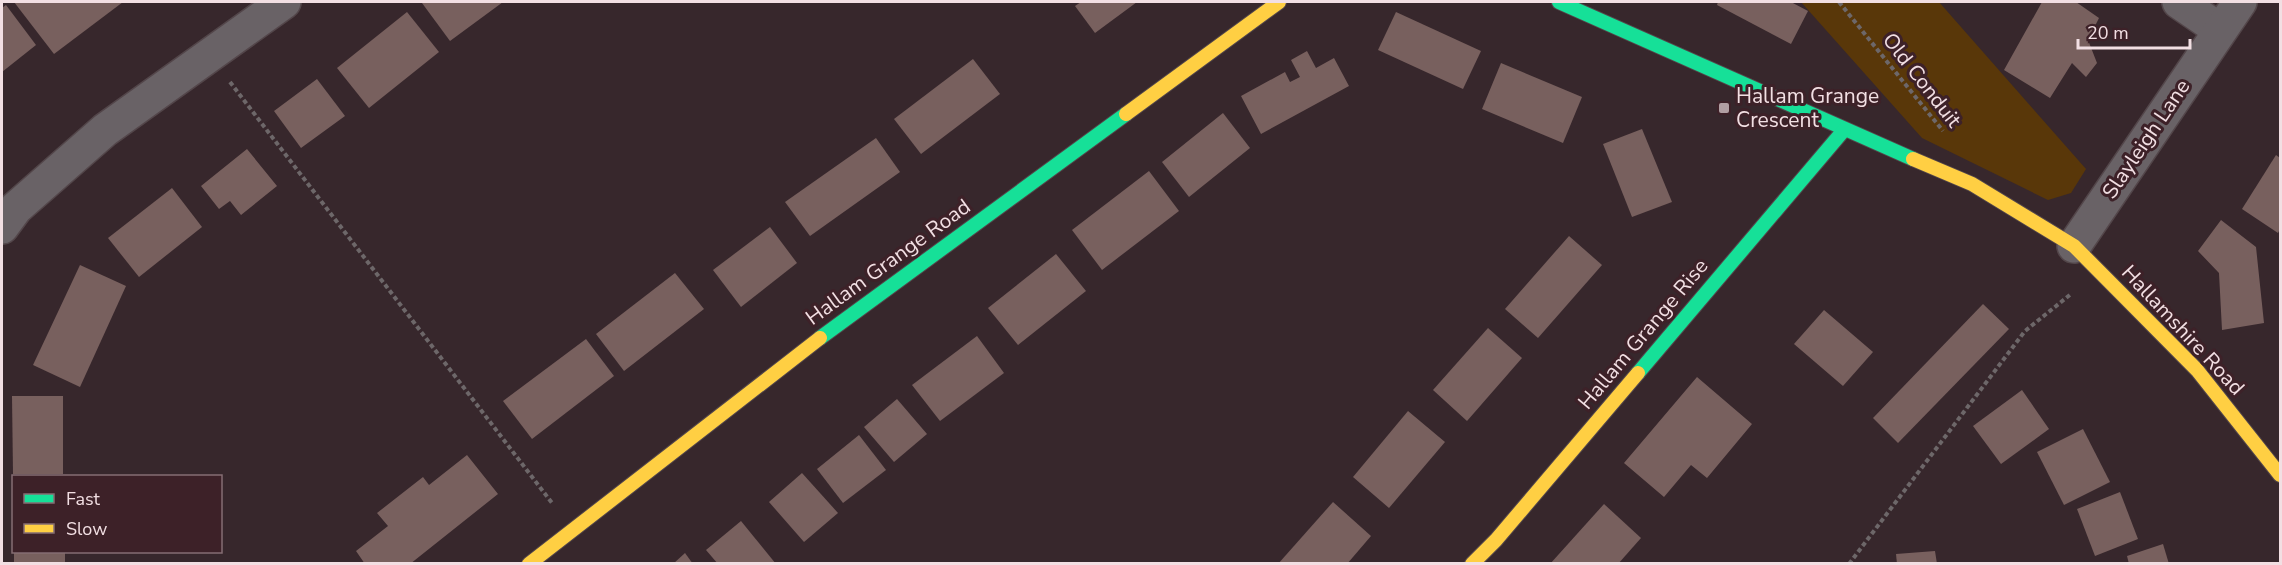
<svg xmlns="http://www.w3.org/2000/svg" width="2282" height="565" font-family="'Nunito Sans',sans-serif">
	<rect width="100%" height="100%" fill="#37272c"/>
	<polygon fill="#593709" points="1801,2 1939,2 2086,169 2071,193 2048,200 1922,138"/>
	<g fill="#78605e">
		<polygon points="14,2 123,2 54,54"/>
		<polygon points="425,2 503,2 450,41 422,3"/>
		<polygon points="1081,2 1137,2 1095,33 1075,6"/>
		<polygon points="1718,2 1791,2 1808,11 1791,44 1717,5"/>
		<polygon points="2042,2 2076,2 2099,18 2088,40 2097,63 2086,77 2072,63 2050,98 2004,70"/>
		<polygon points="6,5 36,45 2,72 2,8"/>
		<polygon points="407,12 439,52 369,108 337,68"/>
		<polygon points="1396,12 1481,51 1463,89 1378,50"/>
		<polygon points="1307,51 1316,68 1334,58 1349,86 1261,134 1241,96 1285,72 1290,82 1300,77 1291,60"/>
		<polygon points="973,59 1000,94 921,154 894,119"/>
		<polygon points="1501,63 1582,97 1563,143 1482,109"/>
		<polygon points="317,79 345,116 301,148 274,111"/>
		<polygon points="1223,113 1250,148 1189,197 1162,162"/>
		<polygon points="1642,129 1672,202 1632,217 1603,144"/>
		<polygon points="876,138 900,172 810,236 785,202"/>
		<polygon points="247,149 277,186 241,215 230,201 219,209 201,186"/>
		<polygon points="2276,155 2280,158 2280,229 2278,233 2242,209"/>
		<polygon points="1149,171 1179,211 1102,270 1072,230"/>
		<polygon points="172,188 202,227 139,277 108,238"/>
		<polygon points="2221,220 2256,247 2264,323 2222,330 2219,273 2198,251"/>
		<polygon points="770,227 797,263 741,307 713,270"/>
		<polygon points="1569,236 1602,265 1538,338 1505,309"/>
		<polygon points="1056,254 1086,291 1018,345 988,308"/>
		<polygon points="80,265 126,286 80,387 33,365"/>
		<polygon points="675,273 704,309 624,371 596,334"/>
		<polygon points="1983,304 2009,329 1898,443 1873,418"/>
		<polygon points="1824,310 1873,352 1843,386 1794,344"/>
		<polygon points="1488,328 1522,358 1467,421 1433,390"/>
		<polygon points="977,336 1004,373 940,421 912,385"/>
		<polygon points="586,339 614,376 532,439 503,401"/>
		<polygon points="1697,377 1752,424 1707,478 1691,465 1664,497 1624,463"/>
		<polygon points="2022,390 2049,429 2001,464 1973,426"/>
		<polygon points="12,396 63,396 63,474 13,474"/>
		<polygon points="897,399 927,434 894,462 864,427"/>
		<polygon points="1408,411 1445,442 1389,508 1353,477"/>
		<polygon points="2083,429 2110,482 2064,505 2037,452"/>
		<polygon points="859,435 886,470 843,503 817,469"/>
		<polygon points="467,455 498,494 410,564 365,564 356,551 388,526 377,513 423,477 429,485"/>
		<polygon points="802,473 838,513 804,542 769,502"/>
		<polygon points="2120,492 2138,539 2095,556 2077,509"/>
		<polygon points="1333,502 1371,536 1347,564 1278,564"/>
		<polygon points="1604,504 1641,538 1618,564 1550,564"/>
		<polygon points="741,521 776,564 718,564 706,550"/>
		<polygon points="2163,544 2169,564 2129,564 2127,556"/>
		<polygon points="1935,551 1937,564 1897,564 1896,554"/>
		<rect x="14" y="552" width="51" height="12"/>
		<polygon points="685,553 693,564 673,564"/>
	</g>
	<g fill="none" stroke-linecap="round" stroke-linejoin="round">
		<defs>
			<g id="street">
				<polyline points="2179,2 2220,30"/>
				<polyline points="2,227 16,208 105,130 284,2"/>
				<polyline points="2074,246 2240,2"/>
			</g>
			<g id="fast">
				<polyline points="1559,2 1913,159"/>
				<polyline points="820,338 1126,114"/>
				<polyline points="1638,373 1844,130"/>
			</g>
			<g id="slow">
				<polyline points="1126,114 1279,2"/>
				<polyline points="1913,159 1972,184 2074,246 2197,370 2280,475"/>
				<polyline points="529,564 820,338"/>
				<polyline points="1472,564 1496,540 1638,373"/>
			</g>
		</defs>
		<use href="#street" stroke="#53464a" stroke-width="36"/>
		<use href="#fast" stroke="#53464a" stroke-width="16"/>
		<use href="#slow" stroke="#53464a" stroke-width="16"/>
		<g stroke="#6d6769" stroke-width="4" stroke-dasharray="4.5 3" stroke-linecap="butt">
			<polyline points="1839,2 1943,131"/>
			<polyline points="230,82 552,503"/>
			<polyline points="1849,564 2025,331 2071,294"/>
		</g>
		<use href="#street" stroke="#696266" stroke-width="33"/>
		<use href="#fast" stroke="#16e098" stroke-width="14"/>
		<use href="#slow" stroke="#ffcf43" stroke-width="14"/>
	</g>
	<rect fill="#b19fa3" stroke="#3d2128" stroke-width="2" x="1718" y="102" width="12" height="12" rx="3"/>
	<g text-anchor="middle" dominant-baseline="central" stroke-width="6" stroke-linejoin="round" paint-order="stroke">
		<g font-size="21" fill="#f2dfe3" stroke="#3d2128">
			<text transform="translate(1922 80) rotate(52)">Old Conduit</text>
			<text transform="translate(2146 139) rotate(-56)">Slayleigh Lane</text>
			<text transform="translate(888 262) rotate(-36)">Hallam Grange Road</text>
			<text transform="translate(2183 330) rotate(47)">Hallamshire Road</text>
			<text transform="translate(1643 334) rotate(-50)">Hallam Grange Rise</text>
		</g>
		<g font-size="21" fill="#f2dfe3" stroke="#3d2128" text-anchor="start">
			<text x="1736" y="96">Hallam Grange<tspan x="1736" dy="24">Crescent</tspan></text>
		</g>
	</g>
	<rect width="2282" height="565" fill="none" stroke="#f2dfe3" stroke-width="6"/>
	<rect x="12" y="475" width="210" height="78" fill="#3d2128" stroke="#856d73" stroke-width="1.5"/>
	<rect x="24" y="494" width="30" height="9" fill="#16e098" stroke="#856d73" stroke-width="1.5"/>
	<text x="66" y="505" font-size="18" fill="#f2dfe3">Fast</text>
	<rect x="24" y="524" width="30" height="9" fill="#ffcf43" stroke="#856d73" stroke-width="1.5"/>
	<text x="66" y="535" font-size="18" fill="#f2dfe3">Slow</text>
	<path d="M2078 39v9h112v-9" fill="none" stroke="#f2dfe3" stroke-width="3"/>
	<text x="2087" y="39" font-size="18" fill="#f2dfe3" stroke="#3d2128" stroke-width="4.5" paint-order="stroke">20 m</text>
</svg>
